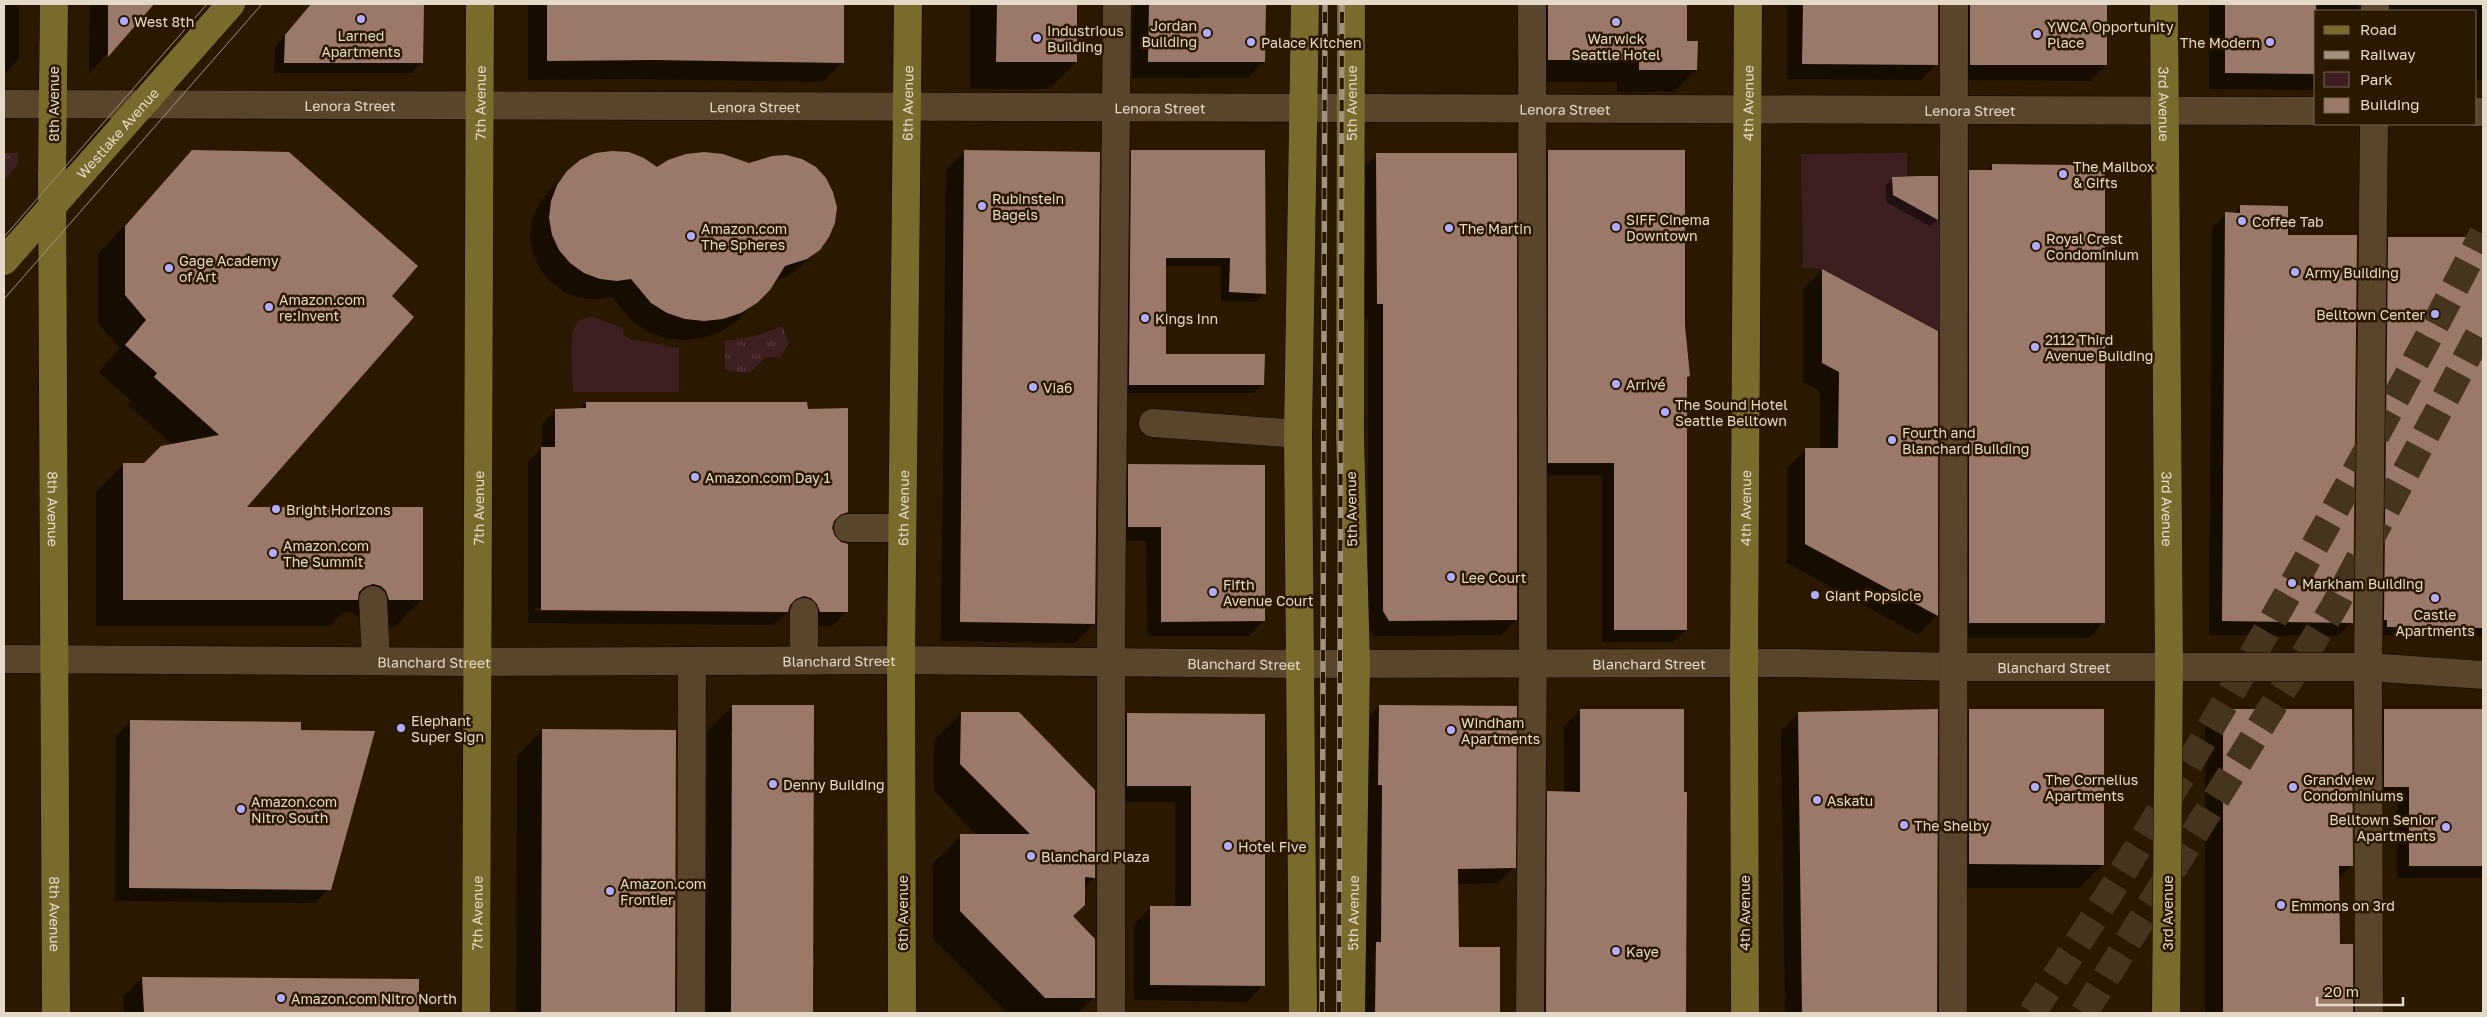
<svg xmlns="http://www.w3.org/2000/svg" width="2487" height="1017" font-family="'Golos Text',sans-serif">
	<defs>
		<pattern id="park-tufts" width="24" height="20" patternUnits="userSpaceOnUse" patternTransform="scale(1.25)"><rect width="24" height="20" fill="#3d1e21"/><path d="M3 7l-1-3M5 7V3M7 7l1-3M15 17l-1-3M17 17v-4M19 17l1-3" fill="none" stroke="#593e40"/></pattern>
	</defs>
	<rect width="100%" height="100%" fill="#2a1800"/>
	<g fill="#3d1e21">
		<polygon points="1907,153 1907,176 1893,177 1893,195 1944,223 1947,335 1822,269 1803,268 1801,154"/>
		<path d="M594 317 623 328 624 335 630 339 679 348V392H573C573 376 568 336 576 324 580 318 587 318 594 317Z"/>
	</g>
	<g fill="url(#park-tufts)">
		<polygon points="4,153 18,153 18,164 4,181"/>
		<path d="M782 326 789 343 780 358 765 357C751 375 747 375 725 369V341L756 336Z"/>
	</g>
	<g fill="#0007" fill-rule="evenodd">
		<polygon points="4,4 19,4 19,59 4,75"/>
		<polygon points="90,4 152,4 89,74"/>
		<polygon points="312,4 423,4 422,62 411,73 274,73 275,47"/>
		<polygon points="528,4 842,4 843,62 823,82 633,79 528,80"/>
		<polygon points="970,4 1076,4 1076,62 1049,89 970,89"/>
		<polygon points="1133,4 1264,4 1264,62 1248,78 1132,78"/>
		<polygon points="1525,4 1686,4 1686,42 1696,70 1674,92 1617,92 1617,82 1526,82"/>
		<polygon points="1787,4 2106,4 2106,65 2090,81 1954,80 1946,7 1937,4 1937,64 1921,80 1787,79"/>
		<polygon points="2209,4 2483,4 2483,80 2476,80 2476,11 2371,11 2366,6 2358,5 2359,11 2316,11 2316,90 2209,89"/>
		<polygon points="965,151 1094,624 1075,643 941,641 946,170"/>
		<polygon points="1132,151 1264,294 1255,302 1221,301 1221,266 1165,266 1165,355 1263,384 1254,393 1120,393 1123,160"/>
		<polygon points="1548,151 1684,326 1689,375 1686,379 1686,630 1673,642 1602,642 1602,475 1536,475 1536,164"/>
		<polygon points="193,152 390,296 244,508 422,599 395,627 362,626 359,618 353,613 345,611 329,626 96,626 96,492 124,464 145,464 173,445 128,405 131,401 99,372 120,348 98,323 98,254"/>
		<polygon points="1377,155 1516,620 1501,635 1374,636 1368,627 1368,319 1362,319 1361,170"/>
		<polygon points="1992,165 2104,622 2089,638 1954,638 1954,187 1970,171 1987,171"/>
		<polygon points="657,169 819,249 799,268 786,277 774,282 736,322 720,332 703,338 684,340 666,338 648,332 632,321 612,297 597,299 580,298 564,292 551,282 540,269 533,254 530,237 532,221 538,205 548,192 568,172"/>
		<polygon points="1937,177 1937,220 1930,226 1886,202 1886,185 1893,178"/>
		<polygon points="2240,207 2286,236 2352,622 2338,636 2209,635 2212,228 2226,214 2233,214"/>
		<polygon points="2389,238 2483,238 2483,636 2379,635 2381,246"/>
		<polygon points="1822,271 1937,332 1937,616 1918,635 1787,563 1787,469 1806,449 1820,450 1820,391 1803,382 1803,289"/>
		<path d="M586 403 807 410 847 512 831 526 846 612 832 626H806L797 612 790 610 773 625 528 623V462L542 448V424L556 410 580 409ZM535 608 786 610 783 613 535 611Z"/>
		<polygon points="1129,466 1263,621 1249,636 1147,636 1146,541 1113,541 1114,481"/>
		<polygon points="733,706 812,706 812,1013 706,1013 707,731"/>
		<polygon points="1379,706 1514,867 1498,883 1457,884 1458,948 1499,948 1499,1013 1360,1013 1363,723"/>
		<polygon points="1581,710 1683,793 1686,793 1685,1013 1531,1013 1532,809 1548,793 1564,793 1564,726"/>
		<polygon points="1936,710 1936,1013 1785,1013 1781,731 1799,713"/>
		<polygon points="1969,710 2103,864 2079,888 1945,888 1945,734"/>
		<polygon points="2223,710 2352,865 2338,879 2338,946 2352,946 2352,1013 2205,1013 2205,728"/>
		<polygon points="2384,710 2483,711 2483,878 2397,878 2397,799 2372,799 2372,723"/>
		<polygon points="961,713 1094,877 1084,888 1071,916 1094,997 1078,1013 1007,1013 933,939 933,863 961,836 977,835 934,791 934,740"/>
		<polygon points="1127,714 1264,715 1263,985 1247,1002 1134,1000 1134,924 1151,907 1175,908 1175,802 1111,802 1111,730"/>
		<polygon points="130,722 329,889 315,903 115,901 116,736"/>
		<polygon points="543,730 675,731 674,1013 516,1013 517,756"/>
		<polygon points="142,978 417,980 417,1013 124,1013 123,997"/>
	</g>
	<g fill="#9b796a">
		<polygon points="108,4 154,4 108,57"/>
		<polygon points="311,4 424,4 423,63 284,63 285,35"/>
		<polygon points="547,4 844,4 844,63 653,60 547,61"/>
		<polygon points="997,4 1077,4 1077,62 996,62"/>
		<polygon points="1149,4 1266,4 1265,62 1148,62"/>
		<polygon points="1548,4 1687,4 1687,41 1698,41 1697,70 1639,70 1639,60 1548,60"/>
		<polygon points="1803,4 1938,4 1938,65 1802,64"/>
		<rect x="1970" y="4" width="137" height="61"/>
		<polygon points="2225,4 2316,4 2316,74 2225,73"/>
		<polygon points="192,150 289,152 418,266 392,296 414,317 247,507 423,507 423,600 389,600 386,591 381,586 373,584 364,587 359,592 358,600 123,600 123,463 144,463 161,446 219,435 154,377 157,373 125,345 146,320 125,295 125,226"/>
		<polygon points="964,150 1100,152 1095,624 960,622"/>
		<polygon points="1131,150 1265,150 1266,294 1229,292 1230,258 1166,258 1166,354 1265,354 1264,385 1129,385"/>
		<polygon points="1548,150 1685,150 1685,326 1690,376 1687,377 1687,630 1614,630 1614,463 1548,463"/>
		<polygon points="612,151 629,152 644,158 657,167 668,160 686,154 704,152 723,154 749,163 772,156 787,155 802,159 816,167 826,178 833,192 837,207 835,223 829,237 820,250 807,259 785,266 770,290 757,303 741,313 723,319 704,321 685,319 667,313 651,303 631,279 617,281 600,279 584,273 570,263 559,250 552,235 549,218 551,201 557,185 567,171 580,160 595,153"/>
		<polygon points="1376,153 1517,153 1517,620 1389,621 1383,611 1383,304 1377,304"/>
		<polygon points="1992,164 2082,165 2082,171 2105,171 2105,623 1969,623 1969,170 1992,170"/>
		<polygon points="1919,176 1938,176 1938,220 1893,195 1892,177"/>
		<polygon points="2240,205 2288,206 2288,235 2357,235 2353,623 2222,621 2225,212 2240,213"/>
		<polygon points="2388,237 2483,237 2483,628 2387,627 2387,620 2384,620"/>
		<polygon points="1822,269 1938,331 1938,616 1805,544 1805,448 1838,448 1839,372 1822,363"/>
		<polygon points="586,402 807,402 808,409 848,408 848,512 840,515 834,521 832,528 835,536 841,542 848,544 848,612 820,612 817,604 811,598 804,596 796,599 790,605 788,612 541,610 541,447 555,447 555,409 586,408"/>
		<polygon points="1128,464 1265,465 1265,621 1161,622 1161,527 1128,527"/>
		<polygon points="732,705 814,705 813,1013 731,1013"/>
		<polygon points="1379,705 1517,706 1516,868 1458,869 1459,947 1500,947 1500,1013 1375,1013 1376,942 1381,942 1382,785 1378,785"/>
		<polygon points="1580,709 1684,709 1684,792 1687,792 1686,1013 1546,1013 1547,791 1580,792"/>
		<polygon points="1938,709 1937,1013 1802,1013 1798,712"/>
		<polygon points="1969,709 2104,709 2104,865 1969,864"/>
		<polygon points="2223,709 2352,709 2353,866 2339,866 2340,944 2353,944 2353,1013 2223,1013"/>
		<polygon points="2384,709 2483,709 2483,866 2409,866 2409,787 2384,787"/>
		<polygon points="961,712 1019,712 1095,790 1095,878 1085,877 1085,905 1073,916 1095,939 1095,998 1045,998 960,911 960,834 1030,834 960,764"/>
		<polygon points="1127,713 1265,714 1265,986 1150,985 1150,906 1191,906 1191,786 1127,786"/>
		<polygon points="130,720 301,722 301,730 375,731 331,890 129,888"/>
		<polygon points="542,729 676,730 675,1013 541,1013"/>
		<polygon points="142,977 419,979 419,1013 144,1013"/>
	</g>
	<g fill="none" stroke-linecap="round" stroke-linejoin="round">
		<g stroke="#46351e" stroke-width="28" stroke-dasharray="28 14" stroke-linecap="butt">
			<path d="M2032 1013C2198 763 2344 499 2483 234"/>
			<polyline points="2084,1013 2334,607 2483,327"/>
		</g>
		<defs>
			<g id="minor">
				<polyline points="2375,11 2375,4"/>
				<path id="s1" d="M4 104 2316 111"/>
				<polyline points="2476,112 2483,112"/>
				<polyline points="1153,423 1298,434"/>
				<polyline points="848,528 902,528"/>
				<polyline points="373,600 376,661"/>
				<path id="s2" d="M4 659 477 662 901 660 1299 664 1795 663 1953 667H2368L2483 675"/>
				<polyline points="804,660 804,612"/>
				<polyline points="691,1013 692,661"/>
				<polyline points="1111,1013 1111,629 1117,4"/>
				<polyline points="1530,1013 1533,633 1532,4"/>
				<polyline points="1953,1013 1954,4"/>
				<polyline points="2369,1013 2368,667 2374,124"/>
			</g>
			<g id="major">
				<path id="s3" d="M54 4 52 175 56 1013"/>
				<path id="s4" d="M2164 4 2169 666 2166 1013"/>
				<path id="s5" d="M4 261 231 4"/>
				<path id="s6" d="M476 1013 480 4"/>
				<path id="s7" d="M902 1013 901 660 908 4"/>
				<polyline points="1303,1013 1298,434 1305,4"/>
				<path id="s8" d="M1351 1013 1356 664 1350 436 1351 4"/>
				<path id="s9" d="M1745 1013 1744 664 1748 4"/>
			</g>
		</defs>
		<use href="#minor" stroke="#120400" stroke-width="29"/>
		<use href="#major" stroke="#120400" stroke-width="29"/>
		<use href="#minor" stroke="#58452b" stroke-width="28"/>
		<use href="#major" stroke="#796b2c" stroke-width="28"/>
		<g stroke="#a19280" stroke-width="1">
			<polyline points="4,237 207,4"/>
			<polyline points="4,299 262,4"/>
		</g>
		<defs>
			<g id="rail">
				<polyline points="1322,1013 1325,4"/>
				<polyline points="1339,1013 1342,4"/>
			</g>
		</defs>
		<use href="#rail" stroke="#a19280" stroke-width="5.5"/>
		<use href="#rail" stroke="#2a1800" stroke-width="4" stroke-dasharray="11" stroke-linecap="butt"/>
	</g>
	<g fill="#b1adfa" stroke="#2a1800" stroke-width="2">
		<circle cx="361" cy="19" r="5"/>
		<circle cx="124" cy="21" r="5"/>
		<circle cx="1616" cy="22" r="5"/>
		<circle cx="1207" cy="33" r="5"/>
		<circle cx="2037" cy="34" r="5"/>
		<circle cx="1037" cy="38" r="5"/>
		<circle cx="1251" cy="42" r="5"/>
		<circle cx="2270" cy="42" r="5"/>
		<circle cx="2063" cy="174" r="5"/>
		<circle cx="982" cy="206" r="5"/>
		<circle cx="2242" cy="221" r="5"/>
		<circle cx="1616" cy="227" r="5"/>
		<circle cx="1449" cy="228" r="5"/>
		<circle cx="691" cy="236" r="5"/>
		<circle cx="2036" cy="246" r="5"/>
		<circle cx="169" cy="268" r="5"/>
		<circle cx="2295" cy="272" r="5"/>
		<circle cx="269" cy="307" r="5"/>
		<circle cx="2435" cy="314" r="5"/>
		<circle cx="1145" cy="318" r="5"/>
		<circle cx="2035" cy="347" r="5"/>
		<circle cx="1616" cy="384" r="5"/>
		<circle cx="1033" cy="387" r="5"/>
		<circle cx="1665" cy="412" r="5"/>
		<circle cx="1892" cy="440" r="5"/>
		<circle cx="695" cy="477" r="5"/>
		<circle cx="276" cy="509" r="5"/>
		<circle cx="273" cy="553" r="5"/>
		<circle cx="1451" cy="577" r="5"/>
		<circle cx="2292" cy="583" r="5"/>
		<circle cx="1213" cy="592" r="5"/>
		<circle cx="1815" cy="595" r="5"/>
		<circle cx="2435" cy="598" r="5"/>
		<circle cx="401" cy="728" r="5"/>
		<circle cx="1451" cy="730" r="5"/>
		<circle cx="773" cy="784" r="5"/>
		<circle cx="2035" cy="787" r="5"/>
		<circle cx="2293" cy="787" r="5"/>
		<circle cx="1817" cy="800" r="5"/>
		<circle cx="241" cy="809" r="5"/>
		<circle cx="1904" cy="825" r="5"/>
		<circle cx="2446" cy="827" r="5"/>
		<circle cx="1228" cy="846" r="5"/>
		<circle cx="1031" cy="856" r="5"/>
		<circle cx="610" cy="891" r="5"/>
		<circle cx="2281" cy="905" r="5"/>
		<circle cx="1616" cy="951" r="5"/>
		<circle cx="281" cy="998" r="5"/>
	</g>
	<g text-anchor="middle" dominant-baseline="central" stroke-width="5" stroke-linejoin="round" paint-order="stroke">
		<g font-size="14" fill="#e4d8c9" stroke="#2a1800" text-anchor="start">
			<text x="134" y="21">West 8th</text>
			<text x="1197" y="25" text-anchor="end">Jordan<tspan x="1197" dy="16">Building</tspan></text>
			<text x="2047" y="26">YWCA Opportunity<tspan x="2047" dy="16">Place</tspan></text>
			<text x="1047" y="30">Industrious<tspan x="1047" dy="16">Building</tspan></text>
			<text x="361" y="35" text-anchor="middle">Larned<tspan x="361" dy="16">Apartments</tspan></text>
			<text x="1616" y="38" text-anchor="middle">Warwick<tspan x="1616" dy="16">Seattle Hotel</tspan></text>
			<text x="1261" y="42">Palace Kitchen</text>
			<text x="2260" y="42" text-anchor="end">The Modern</text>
			<text x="2073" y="166">The Mailbox<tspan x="2073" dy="16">&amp; Gifts</tspan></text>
			<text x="992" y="198">Rubinstein<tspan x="992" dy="16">Bagels</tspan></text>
			<text x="1626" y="219">SIFF Cinema<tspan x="1626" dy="16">Downtown</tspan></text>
			<text x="2252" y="221">Coffee Tab</text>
			<text x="701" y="228">Amazon.com<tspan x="701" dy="16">The Spheres</tspan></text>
			<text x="1459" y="228">The Martin</text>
			<text x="2046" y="238">Royal Crest<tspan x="2046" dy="16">Condominium</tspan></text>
			<text x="179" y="260">Gage Academy<tspan x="179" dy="16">of Art</tspan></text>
			<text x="2305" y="272">Army Building</text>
			<text x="279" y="299">Amazon.com<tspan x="279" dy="16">re:Invent</tspan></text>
			<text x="2425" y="314" text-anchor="end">Belltown Center</text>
			<text x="1155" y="318">Kings Inn</text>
			<text x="2045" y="339">2112 Third<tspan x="2045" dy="16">Avenue Building</tspan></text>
			<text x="1626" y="384">Arrivé</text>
			<text x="1043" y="387">Via6</text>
			<text x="1675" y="404">The Sound Hotel<tspan x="1675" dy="16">Seattle Belltown</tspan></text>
			<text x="1902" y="432">Fourth and<tspan x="1902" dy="16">Blanchard Building</tspan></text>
			<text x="705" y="477">Amazon.com Day 1</text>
			<text x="286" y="509">Bright Horizons</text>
			<text x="283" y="545">Amazon.com<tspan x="283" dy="16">The Summit</tspan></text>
			<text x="1461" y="577">Lee Court</text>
			<text x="2302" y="583">Markham Building</text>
			<text x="1223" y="584">Fifth<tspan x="1223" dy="16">Avenue Court</tspan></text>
			<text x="1825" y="595">Giant Popsicle</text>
			<text x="2435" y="614" text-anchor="middle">Castle<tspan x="2435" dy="16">Apartments</tspan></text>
			<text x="411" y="720">Elephant<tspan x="411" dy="16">Super Sign</tspan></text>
			<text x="1461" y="722">Windham<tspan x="1461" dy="16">Apartments</tspan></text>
			<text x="2045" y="779">The Cornelius<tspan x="2045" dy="16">Apartments</tspan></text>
			<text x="2303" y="779">Grandview<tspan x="2303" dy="16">Condominiums</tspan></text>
			<text x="783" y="784">Denny Building</text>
			<text x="1827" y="800">Askatu</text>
			<text x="251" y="801">Amazon.com<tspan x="251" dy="16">Nitro South</tspan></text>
			<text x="2436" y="819" text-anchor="end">Belltown Senior<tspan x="2436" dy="16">Apartments</tspan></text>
			<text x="1914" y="825">The Shelby</text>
			<text x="1238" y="846">Hotel Five</text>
			<text x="1041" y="856">Blanchard Plaza</text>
			<text x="620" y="883">Amazon.com<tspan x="620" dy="16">Frontier</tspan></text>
			<text x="2291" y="905">Emmons on 3rd</text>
			<text x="1626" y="951">Kaye</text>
			<text x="291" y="998">Amazon.com Nitro North</text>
		</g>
		<g font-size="14" fill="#e4d8c9" stroke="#2a1800">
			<text transform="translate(53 104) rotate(-90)">8th Avenue</text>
			<text stroke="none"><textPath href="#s6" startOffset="910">7th Avenue</textPath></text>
			<text stroke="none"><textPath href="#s7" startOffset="910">6th Avenue</textPath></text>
			<text stroke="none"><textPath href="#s8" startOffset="910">5th Avenue</textPath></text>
			<text stroke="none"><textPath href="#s9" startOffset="910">4th Avenue</textPath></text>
			<text stroke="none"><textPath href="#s4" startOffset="100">3rd Avenue</textPath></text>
			<text stroke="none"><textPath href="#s1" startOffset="346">Lenora Street</textPath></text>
			<text stroke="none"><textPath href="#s1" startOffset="751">Lenora Street</textPath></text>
			<text stroke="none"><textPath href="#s1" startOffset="1156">Lenora Street</textPath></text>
			<text stroke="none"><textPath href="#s1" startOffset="1561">Lenora Street</textPath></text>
			<text stroke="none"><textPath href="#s1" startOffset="1966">Lenora Street</textPath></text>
			<text stroke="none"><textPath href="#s5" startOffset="171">Westlake Avenue</textPath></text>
			<text stroke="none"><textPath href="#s3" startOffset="505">8th Avenue</textPath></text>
			<text stroke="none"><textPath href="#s6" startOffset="505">7th Avenue</textPath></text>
			<text stroke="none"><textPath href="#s7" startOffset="505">6th Avenue</textPath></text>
			<text stroke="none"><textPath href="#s9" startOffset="505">4th Avenue</textPath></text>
			<text transform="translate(1351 509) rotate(-91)">5th Avenue</text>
			<text stroke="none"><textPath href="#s4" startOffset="505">3rd Avenue</textPath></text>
			<text stroke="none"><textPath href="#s2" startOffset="835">Blanchard Street</textPath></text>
			<text stroke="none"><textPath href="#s2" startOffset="430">Blanchard Street</textPath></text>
			<text stroke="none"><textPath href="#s2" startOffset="1240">Blanchard Street</textPath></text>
			<text stroke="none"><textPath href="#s2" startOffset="1645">Blanchard Street</textPath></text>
			<text stroke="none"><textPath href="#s2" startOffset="2050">Blanchard Street</textPath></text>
			<text stroke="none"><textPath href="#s3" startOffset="910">8th Avenue</textPath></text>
			<text stroke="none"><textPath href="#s6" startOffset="100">7th Avenue</textPath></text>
			<text transform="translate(902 913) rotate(-90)">6th Avenue</text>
			<text stroke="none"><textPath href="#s8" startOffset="100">5th Avenue</textPath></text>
			<text transform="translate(1744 913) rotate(-90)">4th Avenue</text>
			<text transform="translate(2167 913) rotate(-90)">3rd Avenue</text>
		</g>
	</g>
	<rect width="2487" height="1017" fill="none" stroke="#e4d8c9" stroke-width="10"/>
	<rect x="2314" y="10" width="162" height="115" fill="#2a1800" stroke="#746550"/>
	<rect x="2324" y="26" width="25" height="8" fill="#796b2c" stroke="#746550"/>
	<text x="2360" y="35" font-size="15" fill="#e4d8c9">Road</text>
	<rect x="2324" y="51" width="25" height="8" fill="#a19280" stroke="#746550"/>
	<text x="2360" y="60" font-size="15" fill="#e4d8c9">Railway</text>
	<rect x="2324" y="72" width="25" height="15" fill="#3d1e21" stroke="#746550"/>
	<text x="2360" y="85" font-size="15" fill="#e4d8c9">Park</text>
	<rect x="2324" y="98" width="25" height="15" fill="#9b796a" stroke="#746550"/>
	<text x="2360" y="110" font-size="15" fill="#e4d8c9">Building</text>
	<path d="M2317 997v8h86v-8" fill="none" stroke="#e4d8c9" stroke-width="2.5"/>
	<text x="2324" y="997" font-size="15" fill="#e4d8c9" stroke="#2a1800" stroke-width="4" paint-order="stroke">20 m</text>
</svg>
